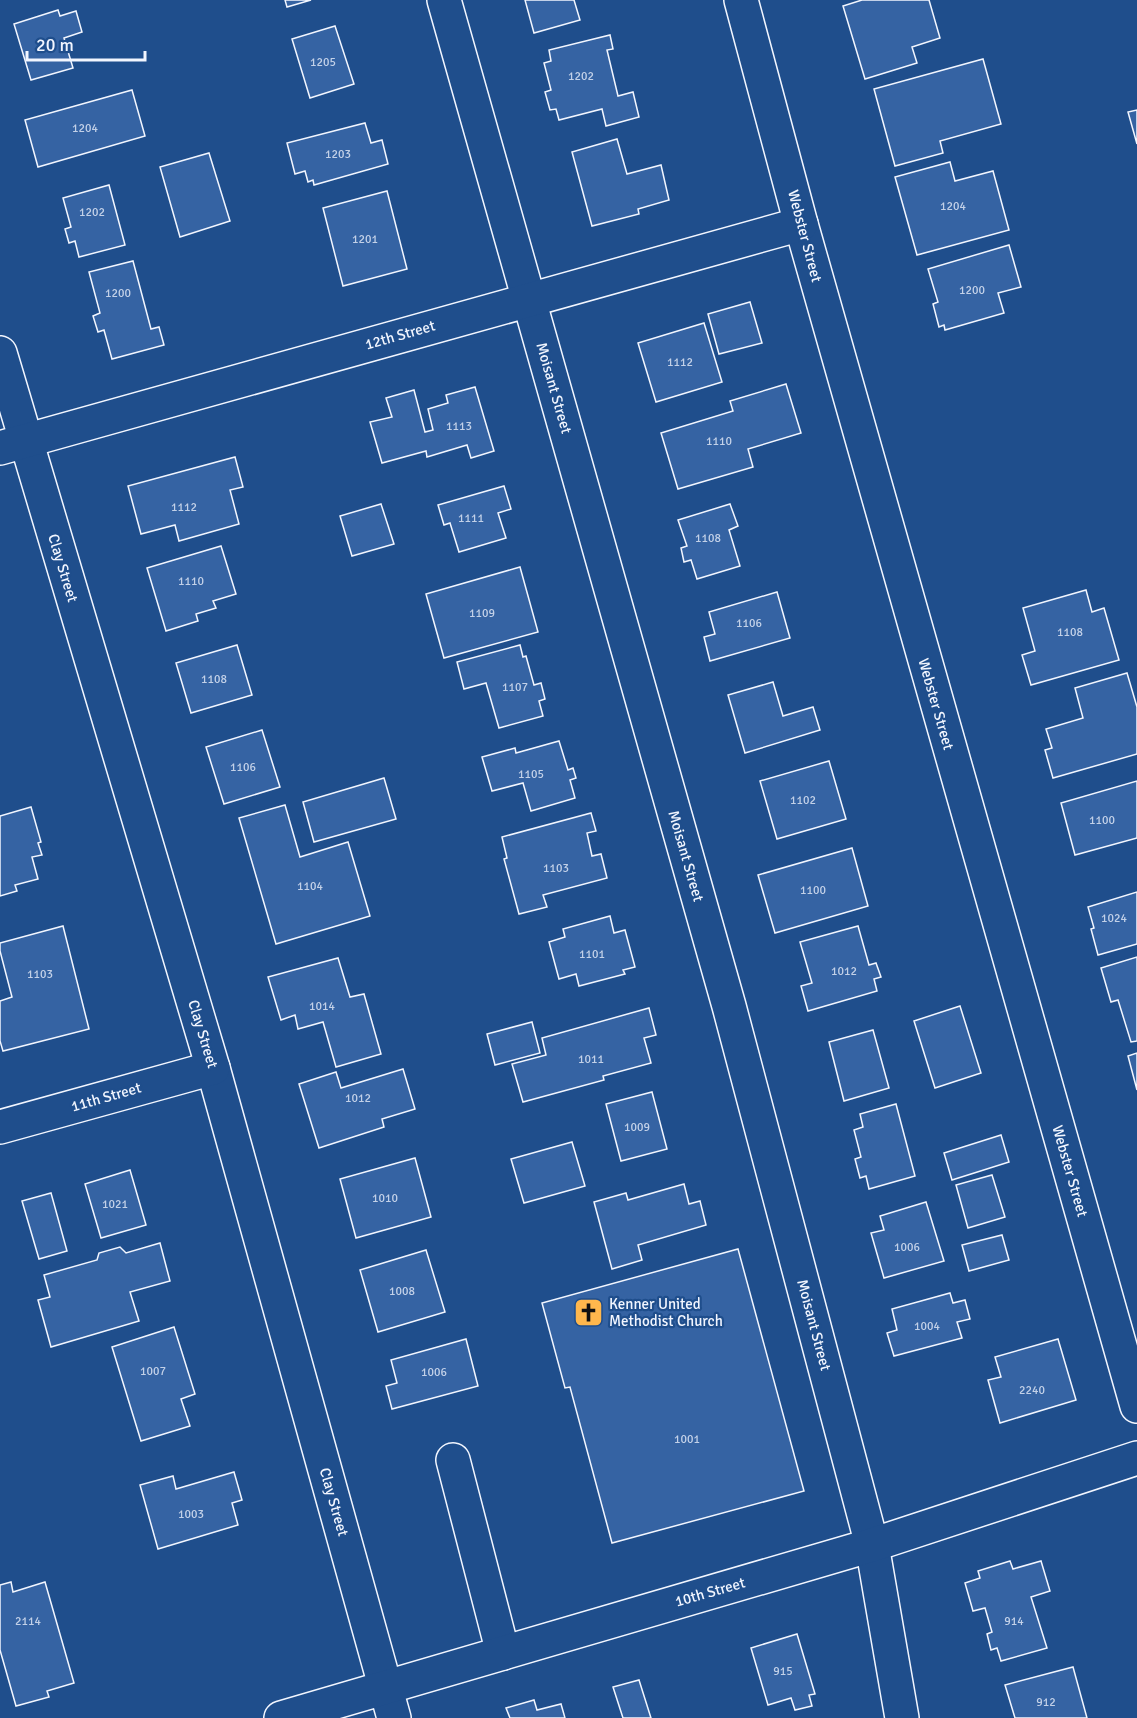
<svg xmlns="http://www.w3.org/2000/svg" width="1137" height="1718" font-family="Signika,sans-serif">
	<rect width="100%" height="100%" fill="#1f4e8c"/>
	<g fill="#3563a3" stroke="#f2f6ff" stroke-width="1.5">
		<polygon points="285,0 311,0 287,7"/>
		<polygon points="525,0 574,0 580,20 534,33"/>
		<polygon points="862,0 929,0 940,38 912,47 917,63 865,79 843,6"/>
		<polygon points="58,10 60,16 76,11 82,32 64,38 73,68 31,80 14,24"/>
		<polygon points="335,26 354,84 310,98 292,39"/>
		<polygon points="610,35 613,49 607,50 618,96 633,92 639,117 606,126 602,109 559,120 556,109 550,110 545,92 551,90 544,63 551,61 549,50"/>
		<polygon points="983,59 1001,124 940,141 943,153 895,166 874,89"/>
		<polygon points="132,90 145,136 38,167 25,120"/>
		<polygon points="1137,110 1137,144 1128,112"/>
		<polygon points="365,123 371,143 382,140 388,164 314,185 313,180 308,182 305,171 295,174 287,143"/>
		<polygon points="617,139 627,174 661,165 669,200 638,209 639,214 592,226 572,152"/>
		<polygon points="209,153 230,221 180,237 160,167"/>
		<polygon points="950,162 955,181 993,171 1009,230 917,255 895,177"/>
		<polygon points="109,185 125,245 79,257 75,241 69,243 65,229 71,227 63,198"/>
		<polygon points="387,191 407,269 343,286 323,208"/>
		<polygon points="1009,245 1021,287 998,293 1004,313 945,330 944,325 939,327 933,304 938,302 928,269"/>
		<polygon points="133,261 151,329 159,327 164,345 112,359 104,330 98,332 93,316 100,313 89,272"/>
		<polygon points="750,302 762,343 719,354 708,314"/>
		<polygon points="704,323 722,382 656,402 638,343"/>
		<polygon points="786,384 801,433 748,449 753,467 678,489 661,433 733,411 730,401"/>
		<polygon points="475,387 494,451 471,458 467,445 427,457 426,451 382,463 370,422 392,417 386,398 414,390 425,432 433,430 428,409 448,403 446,395"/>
		<polygon points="235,457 243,487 230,490 239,524 179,541 175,525 141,534 128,486"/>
		<polygon points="504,486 511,509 498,513 506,538 459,552 450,523 444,525 438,505"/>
		<polygon points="381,504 394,544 352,556 340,516"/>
		<polygon points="730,504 738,526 729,530 740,566 697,579 691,560 684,562 681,548 687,546 678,520"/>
		<polygon points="221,546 236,594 213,601 216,608 196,614 198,621 166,631 147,568"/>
		<polygon points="520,567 538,632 444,658 426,594"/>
		<polygon points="1086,590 1092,612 1104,608 1119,660 1031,685 1022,655 1035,651 1023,608"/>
		<polygon points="777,592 790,638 710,661 704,637 715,634 709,612"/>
		<polygon points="237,645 252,695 191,713 176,663"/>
		<polygon points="520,645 523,657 526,656 534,685 541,683 545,699 539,701 543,716 499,728 486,683 464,689 457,662"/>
		<polygon points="1127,673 1137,707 1137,754 1053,778 1045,750 1052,748 1046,729 1083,718 1075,688"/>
		<polygon points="773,682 783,716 813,707 820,730 745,753 728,695"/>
		<polygon points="262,730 280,787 224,804 206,747"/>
		<polygon points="559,741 568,770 573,768 576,778 570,780 575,798 531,811 523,783 492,791 482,757 515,748 516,753"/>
		<polygon points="829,761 846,819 777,839 760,781"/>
		<polygon points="384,778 396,819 314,842 303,802"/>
		<polygon points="1137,781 1137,838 1075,855 1061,803"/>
		<polygon points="285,805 300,857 348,842 370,916 276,944 239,818"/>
		<polygon points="31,807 41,842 38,843 42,855 32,857 38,879 15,885 17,891 0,896 0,816"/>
		<polygon points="591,813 596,831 587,833 592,856 601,854 607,878 543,895 547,907 519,914 504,859 507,858 502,837"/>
		<polygon points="852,848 868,906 775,933 758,875"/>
		<polygon points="1137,892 1137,944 1098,955 1091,929 1094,928 1088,907"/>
		<polygon points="610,916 614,933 625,930 635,967 623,970 625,974 579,986 576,974 559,979 549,942 565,937 563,929"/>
		<polygon points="63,926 89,1029 3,1051 0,1041 0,1001 12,997 0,951 0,943"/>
		<polygon points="858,926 869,965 876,963 881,977 874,979 877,991 808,1011 801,986 812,983 800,942"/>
		<polygon points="1137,957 1137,1041 1131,1042 1118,1000 1111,1002 1101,968"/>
		<polygon points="338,958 350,997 364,994 381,1054 336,1067 323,1022 298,1029 295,1015 281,1020 268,977"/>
		<polygon points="960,1006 981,1073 935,1088 914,1021"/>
		<polygon points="649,1008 656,1035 644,1038 651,1063 603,1076 604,1080 523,1102 512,1064 546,1055 542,1038"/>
		<polygon points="532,1022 540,1053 495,1065 487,1034"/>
		<polygon points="873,1030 889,1088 844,1101 829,1042"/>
		<polygon points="1137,1053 1137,1090 1128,1056"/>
		<polygon points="403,1069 415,1109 382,1119 384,1127 319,1148 299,1084 336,1072 341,1088"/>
		<polygon points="652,1092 667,1149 621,1161 606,1104"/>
		<polygon points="896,1104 915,1176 869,1189 866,1176 860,1178 855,1159 861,1157 854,1130 863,1127 860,1114"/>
		<polygon points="1001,1135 1009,1162 952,1180 944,1153"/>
		<polygon points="572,1142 585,1186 524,1203 511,1159"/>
		<polygon points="415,1158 431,1217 356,1238 340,1179"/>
		<polygon points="130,1170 146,1225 101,1238 85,1184"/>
		<polygon points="992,1175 1005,1217 968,1228 956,1185"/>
		<polygon points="684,1184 689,1204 700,1201 706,1225 638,1245 642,1260 612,1269 594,1202 626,1193 628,1200"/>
		<polygon points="51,1193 67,1251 39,1259 22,1201"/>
		<polygon points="926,1202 944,1261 884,1278 871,1233 884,1230 880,1216"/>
		<polygon points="1002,1235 1009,1260 969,1271 962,1245"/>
		<polygon points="160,1243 170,1281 130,1292 139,1321 51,1347 38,1300 50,1297 44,1275 97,1260 99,1253 120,1247 126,1253"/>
		<polygon points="738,1249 804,1491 612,1543 570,1387 565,1388 542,1303"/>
		<polygon points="426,1250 445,1312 378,1332 360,1270"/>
		<polygon points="950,1293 953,1303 965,1300 970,1319 957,1322 962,1338 894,1356 887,1333 897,1330 892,1309"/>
		<polygon points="174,1327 195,1394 181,1399 190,1426 141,1441 112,1347"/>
		<polygon points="466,1339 478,1386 392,1409 386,1386 397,1383 391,1360"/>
		<polygon points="1058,1339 1076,1400 1000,1423 988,1380 1001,1377 995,1357"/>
		<polygon points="234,1472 242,1500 232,1503 238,1525 158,1549 140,1485 173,1476 176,1489"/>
		<polygon points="1010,1561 1013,1569 1041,1561 1050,1591 1031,1597 1047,1648 1001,1661 997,1648 991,1650 987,1634 992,1632 985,1608 973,1611 965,1583 980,1578 978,1571"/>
		<polygon points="11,1582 13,1592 45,1582 74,1683 47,1691 49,1697 16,1706 0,1650 0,1585"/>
		<polygon points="797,1634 815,1694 809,1695 812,1706 795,1710 791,1698 768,1705 751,1648"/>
		<polygon points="1073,1667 1087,1718 1015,1718 1005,1685"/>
		<polygon points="639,1680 651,1718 623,1718 613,1687"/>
		<polygon points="534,1700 537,1710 561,1704 565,1718 510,1718 506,1708"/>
	</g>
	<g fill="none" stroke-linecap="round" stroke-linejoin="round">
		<defs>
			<g id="minor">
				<polyline points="444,0 729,1006 872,1545 902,1718"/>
				<polyline points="741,0 801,224 1137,1406"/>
				<polyline points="0,353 213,1068 394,1718"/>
				<polyline points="0,448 801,224"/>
				<polyline points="0,1127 213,1068"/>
				<polyline points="453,1460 503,1653"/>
				<polyline points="281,1718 872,1545 1137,1458"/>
			</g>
		</defs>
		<use href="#minor" stroke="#f2f6ff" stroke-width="36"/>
		<use href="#minor" stroke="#1f4e8c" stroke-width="33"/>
	</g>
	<defs>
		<symbol id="church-square" viewBox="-11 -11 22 22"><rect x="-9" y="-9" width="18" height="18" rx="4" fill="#ffb74d" stroke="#1f4e8c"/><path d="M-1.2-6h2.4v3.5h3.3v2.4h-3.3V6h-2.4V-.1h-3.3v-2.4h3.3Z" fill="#111"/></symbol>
	</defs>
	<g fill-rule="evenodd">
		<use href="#church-square" x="572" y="1296" width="33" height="33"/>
	</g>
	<g text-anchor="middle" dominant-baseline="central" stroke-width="4.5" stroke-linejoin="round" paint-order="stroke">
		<g font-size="12" fill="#c3d1e8">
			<text x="323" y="62">1205</text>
			<text x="581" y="76">1202</text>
			<text x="85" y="128">1204</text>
			<text x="338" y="154">1203</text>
			<text x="953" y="206">1204</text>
			<text x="92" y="212">1202</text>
			<text x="365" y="239">1201</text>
			<text x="972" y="290">1200</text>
			<text x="118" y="293">1200</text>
			<text x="680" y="362">1112</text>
			<text x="459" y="426">1113</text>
			<text x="719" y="441">1110</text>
			<text x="184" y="507">1112</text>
			<text x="471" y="518">1111</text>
			<text x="708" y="538">1108</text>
			<text x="191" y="581">1110</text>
			<text x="482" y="613">1109</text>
			<text x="749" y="623">1106</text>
			<text x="1070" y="632">1108</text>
			<text x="214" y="679">1108</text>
			<text x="515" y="687">1107</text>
			<text x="243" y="767">1106</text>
			<text x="531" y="774">1105</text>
			<text x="803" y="800">1102</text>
			<text x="1102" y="820">1100</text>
			<text x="556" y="868">1103</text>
			<text x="310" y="886">1104</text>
			<text x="813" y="890">1100</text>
			<text x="1114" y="918">1024</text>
			<text x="592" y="954">1101</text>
			<text x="844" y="971">1012</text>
			<text x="40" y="974">1103</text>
			<text x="322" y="1006">1014</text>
			<text x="591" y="1059">1011</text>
			<text x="358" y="1098">1012</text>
			<text x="637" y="1127">1009</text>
			<text x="385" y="1198">1010</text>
			<text x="115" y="1204">1021</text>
			<text x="907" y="1247">1006</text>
			<text x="402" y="1291">1008</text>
			<text x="927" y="1326">1004</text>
			<text x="153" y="1371">1007</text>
			<text x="434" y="1372">1006</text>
			<text x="1032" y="1390">2240</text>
			<text x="687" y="1439">1001</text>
			<text x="191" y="1514">1003</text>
			<text x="28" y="1621">2114</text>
			<text x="1014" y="1621">914</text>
			<text x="783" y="1671">915</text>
			<text x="1046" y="1702">912</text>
		</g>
		<g font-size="15" fill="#f2f6ff" stroke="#1f4e8c">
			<text transform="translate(805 236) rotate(75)">Webster Street</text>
			<text transform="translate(400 335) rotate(-16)">12th Street</text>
			<text transform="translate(554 388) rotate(74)">Moisant Street</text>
			<text transform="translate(63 568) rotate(73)">Clay Street</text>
			<text transform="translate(936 704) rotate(74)">Webster Street</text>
			<text transform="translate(686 856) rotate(74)">Moisant Street</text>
			<text transform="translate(203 1034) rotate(73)">Clay Street</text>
			<text transform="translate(106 1097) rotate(-16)">11th Street</text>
			<text transform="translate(1070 1171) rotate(74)">Webster Street</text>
			<text transform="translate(814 1325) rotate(75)">Moisant Street</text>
			<text transform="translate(334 1502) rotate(74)">Clay Street</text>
			<text transform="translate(710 1592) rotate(-16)">10th Street</text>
		</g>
		<g font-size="15" fill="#f2f6ff" stroke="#1f4e8c" text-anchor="start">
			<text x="609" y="1304">Kenner United<tspan x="609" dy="17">Methodist Church</tspan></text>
		</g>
	</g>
	<path d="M27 51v9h118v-9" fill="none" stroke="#f2f6ff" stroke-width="3"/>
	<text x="36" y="51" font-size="18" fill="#f2f6ff" stroke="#1f4e8c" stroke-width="4.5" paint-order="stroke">20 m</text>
</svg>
